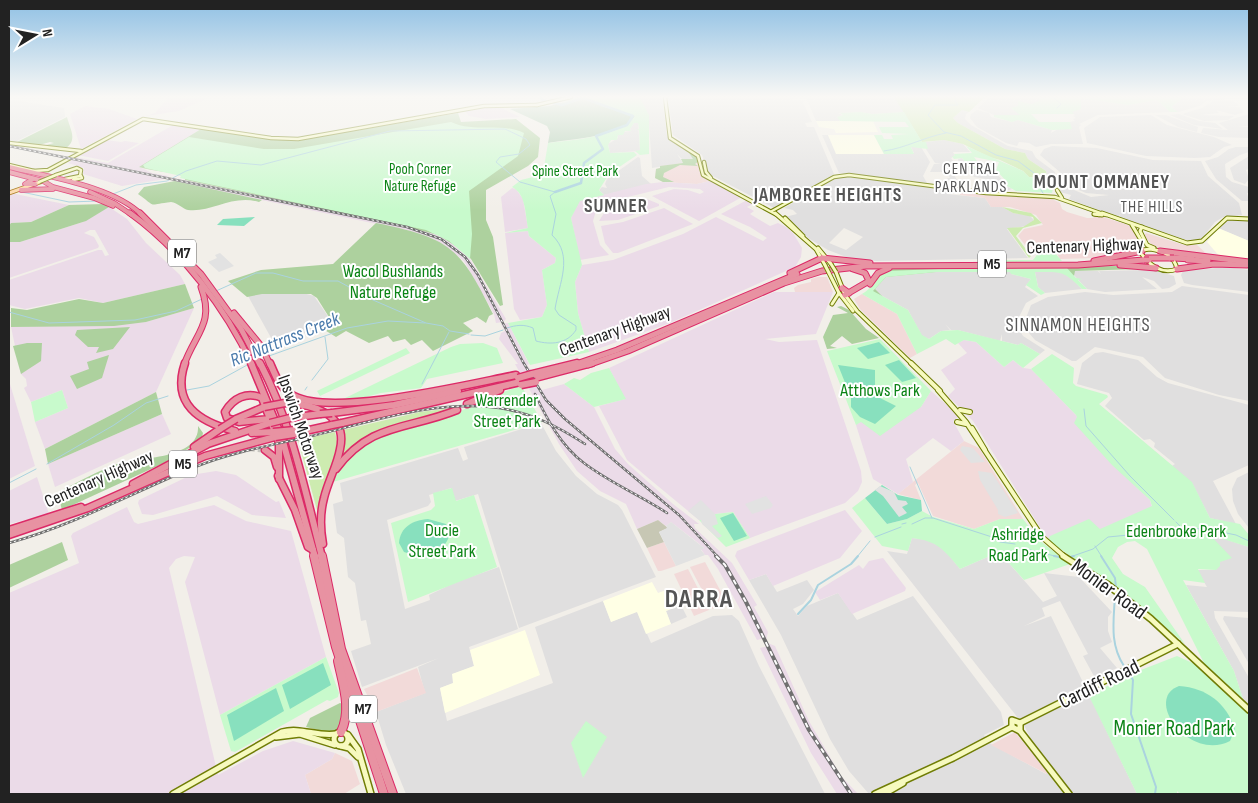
<svg xmlns="http://www.w3.org/2000/svg" width="1258" height="803" font-family="'Sofia Sans Condensed',sans-serif">
	<rect width="100%" height="100%" fill="#f2efe9"/>
	<g fill="#e0dfdf" fill-rule="evenodd">
		<polygon points="638,97 662,97 667,136 690,151 698,159 682,159 677,154 683,163 652,168 649,123"/>
		<polygon points="668,97 789,97 792,100 802,100 812,122 805,123 807,127 814,127 834,174 774,208 709,174 702,155 673,135"/>
		<polygon points="806,97 894,97 904,112 872,114 861,112 838,113 842,115 838,117 840,121 816,121"/>
		<polygon points="990,97 1040,97 1039,101 1021,115 1014,116 994,115 978,108"/>
		<polygon points="1249,97 1207,101 1199,106 1178,112 1171,107 1183,98"/>
		<polygon points="1081,98 1128,105 1157,100 1170,112 1098,115 1079,124 1081,125 1079,127 1083,144 1051,144 1036,147 1029,143 1019,142 1017,146 1006,143 977,127 970,118 971,114 977,110 989,113 991,117 1012,122 1018,120 1052,130 1051,133 1070,122 1075,121 1073,119 1076,118 1073,116 1075,115 1071,112"/>
		<polygon points="13,100 64,108 65,117 15,142 9,142 9,102"/>
		<polygon points="1232,100 1239,106 1225,107 1239,107 1244,112 1235,115 1216,110 1219,113 1200,115 1234,116 1228,120 1204,121 1182,114 1202,108 1213,101"/>
		<polygon points="962,110 969,112 966,114 965,119 971,125 1008,146 1032,151 1036,158 1055,172 1055,180 1047,179 1046,171 1028,159 1025,153 1005,149 958,123 953,118"/>
		<polygon points="1179,114 1199,121 1215,123 1223,129 1194,125 1170,115"/>
		<polygon points="1249,114 1249,126 1237,127 1249,127 1249,138 1219,137 1201,133 1203,128 1228,130 1219,123"/>
		<polygon points="1151,115 1167,125 1214,137 1232,145 1224,147 1210,157 1195,158 1146,156 1087,143 1084,128 1100,117"/>
		<polygon points="1155,115 1166,115 1198,127 1197,132 1178,127"/>
		<polygon points="634,123 638,123 640,151 610,153 608,144 618,138 618,135 622,135 623,132 631,131 630,129"/>
		<polygon points="822,135 828,135 837,154 914,153 911,147 921,147 930,162 923,176 927,183 839,173"/>
		<polygon points="944,140 963,144 970,152 953,152 955,156 951,158 955,164 959,164 958,159 962,158 970,168 981,168 985,169 987,173 997,174 1004,182 1004,185 1012,189 1006,191 980,191 977,182 992,180 974,177 969,171 952,171 957,180 956,185 952,185 947,178 950,178 947,172 930,172 934,164 942,164 935,163 926,149 926,142"/>
		<polygon points="1052,146 1097,148 1153,160 1201,161 1208,176 1239,203 1242,215 1223,217 1215,222 1201,239 1192,242 1119,217 1121,214 1117,217 1069,199 1071,195 1060,192 1059,186 1062,185 1091,197 1109,195 1086,193 1062,183 1061,173 1040,155 1044,149"/>
		<polygon points="1236,147 1249,147 1249,152 1240,155 1225,164 1226,177 1232,182 1249,187 1249,193 1247,193 1249,201 1242,201 1216,179 1205,161 1218,157 1229,149"/>
		<polygon points="1249,156 1249,169 1246,170 1249,179 1245,184 1234,180 1230,168"/>
		<polygon points="638,157 640,158 642,176 651,184 604,195 599,190 602,187 607,188 605,184 607,179"/>
		<path d="M848 177 946 188 947 194 985 198 991 207H1002L1013 213 1029 215 1034 220 1027 226 1007 229 1028 258 876 261 849 258 828 250 808 238 785 217 797 214 793 210 784 208 837 178ZM844 228 863 237 846 250 829 243Z"/>
		<polygon points="1230,219 1249,220 1249,241 1218,228"/>
		<polygon points="1227,267 1249,270 1249,292 1192,285 1184,283 1181,275 1183,271"/>
		<polygon points="1153,270 1174,276 1176,284 1169,288 1162,289 1154,281 1142,277 1157,289 1105,292 1087,289 1070,271 1098,271 1101,274 1099,271"/>
		<polygon points="936,272 1011,272 1011,274 1031,279 1025,287 1038,296 1026,303 1017,321 1017,326 1023,336 1045,350 1040,354 1021,343 1018,345 1002,341 1002,334 1000,341 958,330 951,330 945,324 950,330 941,331 929,339 922,336 908,310 873,291 886,277"/>
		<polygon points="1035,272 1058,272 1067,274 1082,289 1045,293 1038,287"/>
		<polygon points="1182,286 1249,295 1249,401 1219,395 1165,378 1143,357 1095,347 1076,361 1072,361 1035,340 1023,326 1031,305 1048,297 1085,292 1113,295 1172,292"/>
		<polygon points="299,292 314,296 334,325 324,329 320,327 275,345 248,296 260,293"/>
		<polygon points="1103,352 1138,360 1157,377 1168,383 1249,405 1249,465 1213,481 1236,524 1210,518 1192,483 1172,466 1175,464 1154,447 1155,443 1150,439 1144,440 1105,406 1112,398 1109,393 1077,384 1082,363 1095,353"/>
		<polygon points="541,423 556,451 576,476 597,494 618,505 622,510 656,577 519,628 478,494 455,501 451,488 429,495 431,502 428,506 387,520 405,609 430,600 429,595 456,582 499,567 518,629 469,647 474,666 453,674 454,683 440,688 447,721 553,683 535,627 603,601 611,622 637,611 651,643 713,616 732,615 739,621 759,666 825,794 406,794 386,745 376,712 425,693 418,667 439,658 362,687 351,651 371,644 366,620 361,621 355,583 348,577 344,538 337,533 333,504 343,501 340,483 458,448 463,461 468,459 464,447"/>
		<polygon points="1249,472 1249,528 1238,514 1233,501 1232,489 1237,478"/>
		<polygon points="1212,535 1249,547 1249,612 1214,611 1215,618 1249,678 1249,704 1243,699 1234,671 1186,585 1207,587 1197,570 1216,570 1209,536"/>
		<polygon points="912,538 930,540 944,549 960,569 999,552 1043,602 1057,596 1044,573 1079,577 1112,612 1108,617 1108,631 1112,642 1100,648 1117,668 1095,678 1083,656 1088,654 1060,601 1042,608 1045,616 1024,626 1051,616 1137,794 1073,794 1037,751 1025,727 887,551 907,554"/>
		<polygon points="766,574 777,592 807,580 814,590 803,604 793,609 798,616 807,606 838,593 857,620 913,596 1001,712 1004,725 984,735 991,744 1046,774 1047,772 1064,794 869,794 849,771 830,739 781,635 749,580"/>
		<polygon points="681,605 687,617 671,624 666,611"/>
		<polygon points="1224,616 1249,618 1249,664 1223,619"/>
	</g>
	<g fill="#f2dad9">
		<polygon points="682,159 699,159 700,173 710,181 697,184 663,182 655,178 656,169 660,168 660,166 683,163"/>
		<polygon points="960,191 997,196 1050,198 1060,203 1062,209 1067,212 1087,218 1093,218 1097,215 1131,226 1141,245 1138,249 1096,258 1060,259 1056,252 1034,252 1026,246 1018,236 1024,229 1043,225 1036,215 1010,207 991,207 985,198 960,195"/>
		<polygon points="1146,233 1184,245 1197,245 1208,255 1154,247 1144,236"/>
		<polygon points="818,277 827,277 833,292 795,292 794,288 798,285 811,282 811,279"/>
		<polygon points="862,294 897,314 917,354 910,358 860,309 854,299"/>
		<polygon points="964,441 979,448 1023,519 1000,519 974,529 933,516 918,483 915,485 921,500 898,494"/>
		<polygon points="664,542 676,566 661,571 658,571 647,548"/>
		<polygon points="705,562 726,601 725,604 712,609 690,567"/>
		<polygon points="688,569 709,610 694,616 674,574"/>
		<polygon points="417,668 426,693 376,712 364,689"/>
		<polygon points="1015,732 1047,772 1047,774 991,745"/>
		<polygon points="335,753 352,761 360,784 344,794 311,794 305,775 332,759"/>
	</g>
	<g fill="#ebdbe8">
		<polygon points="210,97 179,111 146,116 155,113 168,98"/>
		<polygon points="85,106 109,109 137,119 81,149 70,114"/>
		<polygon points="485,108 501,108 520,117 486,119 469,116 465,111"/>
		<polygon points="173,125 201,129 140,167 152,173 169,176 165,179 122,186 83,174 84,168 68,163 71,161 68,160 75,157 108,163"/>
		<polygon points="106,140 121,142 125,141 139,143 108,161 77,155"/>
		<polygon points="174,178 433,233 449,241 470,259 506,319 503,322 496,323 494,314 464,261 441,243 427,236 406,230 174,182 171,179"/>
		<polygon points="710,181 742,197 699,221 652,196 674,189 688,190 700,194 704,192 700,189 669,187 607,202 597,207 593,221 600,245 609,255 580,260 571,218 579,201 646,184 663,182 697,184"/>
		<polygon points="512,188 516,189 523,199 528,228 505,232 501,197"/>
		<polygon points="13,193 20,195 69,205 31,222 12,223 9,226 9,195"/>
		<polygon points="642,197 659,204 659,206 618,220 599,221 609,205"/>
		<polygon points="747,200 755,203 747,207 754,211 750,214 770,226 778,223 786,227 793,233 802,248 801,257 795,267 670,323 589,352 578,313 575,282 582,265 613,260 683,234 716,217 763,241 767,238 750,227 721,214"/>
		<polygon points="109,207 127,219 146,243 180,275 185,284 103,303 79,298 25,309 9,305 9,280 98,250 102,250 105,256 109,255 95,230 90,230 84,233 94,237 99,246 98,248 9,278 9,242 20,242 83,222"/>
		<polygon points="664,208 693,224 618,253 613,253 605,243 601,226 623,222"/>
		<polygon points="528,231 529,236 556,258 555,263 542,270 547,305 542,317 520,320 514,309 505,233"/>
		<polygon points="774,292 833,292 816,334 765,339 779,342 817,340 861,471 862,482 858,491 845,503 750,538 733,512 715,514 699,520 653,482 627,460 599,406 625,399 609,368"/>
		<polygon points="194,308 156,392 45,449 35,422 68,408 62,390 31,402 24,388 27,386 26,379 21,374 11,327 146,322"/>
		<polygon points="508,323 529,364 527,365 531,370 520,373 515,364 518,364 499,339 501,333 505,331 501,324"/>
		<polygon points="964,340 976,342 1004,367 1013,360 1023,368 1031,369 1076,415 1107,459 1150,500 1152,507 1100,530 1048,540 973,421 948,396 955,389 941,370 967,353 958,343"/>
		<polygon points="9,381 35,466 9,479"/>
		<polygon points="537,383 542,390 564,384 594,407 615,449 628,464 673,504 699,524 694,524 695,528 732,563 757,605 754,607 768,632 766,640 765,638 757,640 718,569 708,555 705,555 701,549 704,548 697,542 671,522 666,526 658,520 637,529 626,504 600,491 577,471 559,444 527,385"/>
		<polygon points="931,391 959,416 953,421 964,441 951,451 933,438 906,459 913,482 898,494 873,479 856,425 860,422 921,407"/>
		<polygon points="162,414 171,434 55,487 48,464"/>
		<polygon points="216,471 236,475 276,502 279,501 286,518 252,515 217,496 153,515 142,514 138,503 139,500 191,475"/>
		<polygon points="37,477 49,514 9,524 9,491"/>
		<polygon points="214,505 246,521 291,531 326,657 220,715 185,582 195,557 184,556 176,559 169,568 218,775 263,751 293,741 335,753 332,759 305,775 311,794 9,794 9,593 79,563 71,536 73,533 127,507 134,522 138,524"/>
		<polygon points="845,510 862,531 840,558 773,586 766,574 749,580 735,556 737,551"/>
		<polygon points="883,558 906,588 905,591 852,614 838,593 820,600 815,592 859,565 863,569 869,561"/>
		<polygon points="768,643 775,646 809,721 841,776 858,794 837,794 811,753 760,648 769,646"/>
	</g>
	<g fill="#ffffe5">
		<polygon points="816,121 873,121 878,132 836,133 834,129 819,127"/>
		<polygon points="828,135 874,135 884,154 836,154"/>
		<polygon points="1218,228 1249,241 1249,258 1220,257 1207,242"/>
		<polygon points="652,582 658,593 672,588 681,605 666,611 671,624 646,634 637,612 611,622 603,601"/>
		<polygon points="525,630 540,675 445,713 440,688 453,683 452,674 474,666 470,650"/>
	</g>
	<polygon fill="#c7c7b4" points="658,520 668,528 659,532 664,542 647,548 637,529"/>
	<g fill="#cdebb0">
		<polygon points="894,97 985,97 969,112 962,110 953,118 958,123 1005,149 1025,153 1028,159 1046,171 1047,179 1029,177 1023,171 1000,160 989,157 963,144 944,140 922,142"/>
		<polygon points="1002,207 1031,213 1042,223 1023,228 1016,236 1031,256 1029,258 1007,228 1023,227 1034,220 1033,217 1013,213"/>
		<polygon points="451,408 453,409 369,435 340,461 344,438 343,430 420,412"/>
		<polygon points="335,432 338,446 318,514 298,440"/>
	</g>
	<g fill="#add19e">
		<path d="M458 113 461 122 516 119 540 138 538 157 528 166 486 190V220L493 237 503 305 500 306 471 259 462 250 438 235 396 224 185 180V177C172 171 154 172 139 167L201 129 276 140H299Z"/>
		<path d="M67 117C70 129 78 140 66 148L42 146 54 143 50 142 39 145 15 143Z"/>
		<polygon points="689,153 693,153 699,161 695,164 698,166 680,165 664,173 663,177 674,182 663,182 655,178 656,169 660,168 660,166 683,163 681,159 693,159"/>
		<path d="M175 181 262 200 259 202C232 194 211 213 188 210 183 209 178 203 171 202 146 205 158 208 138 194L144 187Z"/>
		<polygon points="104,204 109,207 86,221 20,242 9,242 9,226 11,223 31,222 69,205"/>
		<path d="M376 223C450 238 460 247 493 314L489 316 486 323 477 317 463 323 473 331 433 351 422 340 411 345 405 339 393 342 388 336 369 343 346 331 336 337 323 329 334 325 317 298 311 294H262L247 297 228 281 261 270 333 264Z"/>
		<polygon points="1120,266 1149,267 1166,273 1140,269 1075,271 1074,276 1064,271 936,272 886,277 875,289 883,297 869,290 878,275 894,268"/>
		<polygon points="185,284 194,308 146,322 114,326 11,327 11,308 27,310 79,299 103,303"/>
		<polygon points="841,306 849,310 866,329 879,338 852,344 842,336 830,346 837,348 827,349 823,337 833,315 848,313 837,307"/>
		<polygon points="130,327 113,349 96,353 99,347 88,347 75,335 77,330"/>
		<polygon points="27,343 42,343 41,361 21,374 13,346"/>
		<polygon points="109,355 102,378 77,389 70,376 89,369 87,362"/>
		<polygon points="156,392 162,414 48,464 45,449"/>
		<path d="M198 426 203 433 201 441 164 463 62 510 58 495 60 491C79 482 97 471 117 464 138 457 200 460 198 426Z"/>
		<polygon points="62,542 68,560 9,588 9,565"/>
		<polygon points="340,703 343,704 339,729 331,733 306,727 310,718"/>
	</g>
	<path fill="#aacbaf" d="M583 98 635 116C623 137 570 139 548 143L550 132 547 126 510 109 549 106Z"/>
	<g fill="#c8facc">
		<path d="M576 97 640 98 649 115V154L640 155 635 151 640 150 639 130H636L639 129 638 123H634L630 129 631 131H625L623 135H618L617 140H611L608 145 610 153 634 152 637 155 609 174 599 190 604 195 580 201 571 218 582 265 575 282 578 313 589 352 530 365 508 323 542 317 547 305 542 270 555 263 556 258 529 236 528 231 505 233 528 228C525 213 526 194 512 187L521 180 533 177 544 167 548 143C570 140 623 137 635 116L604 107 586 99 560 104Z"/>
		<polygon points="1040,97 1190,97 1183,98 1171,107 1178,112 1170,112 1157,100 1128,105 1081,98 1081,109 1072,112 1074,114 1031,114 1039,122 1070,122 1072,129 1052,130 1018,120 1012,122 994,117 994,115 1020,115 1011,108 1018,106 1018,101 1032,104 1039,101"/>
		<polygon points="861,112 872,114 904,112 922,142 926,142 928,149 911,147 914,154 884,154 874,135 882,135 884,139 893,139 891,135 909,134 882,133 879,127 909,127 905,122 840,121 837,117 843,115 840,113"/>
		<path d="M451 122C474 133 502 122 524 133L518 156 469 191 472 234 470 259 449 241 426 230 180 178 181 176 145 168 143 165 189 137 264 149H294Z"/>
		<polygon points="966,146 1023,171 1029,177 1055,180 1052,193 1016,191 1007,186 1008,183 996,170 999,162 974,157 980,165 993,171 970,168 962,158 954,159 952,156 955,156 954,154 972,153"/>
		<polygon points="1040,251 1053,251 1062,261 998,262 997,260 1033,260"/>
		<path d="M964 268H1067L1076 278 1082 279 1078 280 1087 289H1082C1063 270 1061 272 1035 272L1038 287 1045 293 1041 295 1026 285 1031 279 1011 274 1010 272H936L886 277 873 291 908 310 922 335 929 339 941 331 958 330 1018 345 1021 343 1040 354 1023 368 1013 360 1004 367 976 342 964 340 955 345 946 339 917 354 897 314 862 294C873 288 877 275 888 271Z"/>
		<polygon points="880,339 931,391 921,407 880,436 861,422 856,425 827,351"/>
		<polygon points="483,343 497,348 503,363 427,379 421,388 381,393 354,400 343,399 451,347 460,344"/>
		<polygon points="406,348 410,353 320,396 317,391"/>
		<polygon points="1052,354 1074,368 1073,383 1076,386 1107,395 1108,397 1099,404 1192,482 1210,518 1240,524 1249,535 1249,547 1210,535 1232,558 1220,562 1220,566 1216,570 1198,569 1205,583 1183,580 1234,671 1243,699 1204,663 1147,549 1135,541 1127,542 1118,547 1112,558 1123,574 1145,587 1185,644 1147,611 1048,540 1050,536 1089,519 1100,529 1152,506 1150,500 1112,465 1074,423 1077,417 1076,415 1031,369"/>
		<polygon points="609,368 626,399 594,407 564,384 574,378 580,380 591,373"/>
		<path d="M519 387H522L542 422 333 482C361 424 395 438 444 418 470 408 492 394 519 387Z"/>
		<polygon points="62,390 68,408 35,422 31,402"/>
		<polygon points="452,488 456,501 474,495 497,567 408,602 391,523 431,510 435,506 433,493"/>
		<path d="M865 498 887 524 907 519 922 511 933 517 974 529 1000 519H1023L1039 540 1070 564 1024 580 999 552 960 569C944 550 938 541 912 538L908 551 882 546 852 508Z"/>
		<polygon points="733,512 750,538 726,547 699,520 715,514"/>
		<polygon points="1177,656 1197,665 1249,714 1249,794 1180,794 1177,791 1177,794 1137,794 1089,696 1128,675"/>
		<polygon points="326,657 339,693 338,697 330,701 327,700 235,752 231,751 220,715"/>
		<polygon points="586,721 607,737 583,778 571,743"/>
	</g>
	<g fill="#88e0be">
		<polygon points="255,217 244,226 217,225 223,219"/>
		<polygon points="879,342 890,353 868,359 857,348"/>
		<polygon points="899,360 916,378 902,382 885,365"/>
		<polygon points="838,365 875,370 875,390 846,385"/>
		<polygon points="859,394 872,394 896,406 875,424 860,417 851,407 851,397"/>
		<polygon points="882,485 898,495 921,500 922,511 907,519 887,524 865,498"/>
		<polygon points="733,513 747,536 734,541 720,518"/>
		<path d="M428 519 446 524 450 533C445 555 422 559 404 552L399 543C400 527 413 520 428 519Z"/>
		<polygon points="323,663 331,685 290,709 282,685"/>
		<path d="M1179 686C1207 688 1226 703 1235 729L1230 741C1189 762 1143 699 1179 686Z"/>
		<polygon points="276,688 284,711 234,741 227,715"/>
	</g>
	<g fill="#e2e2e2">
		<polygon points="220,253 234,266 219,272 208,262 217,258 215,255"/>
		<polygon points="962,446 973,448 985,462 971,463 960,450"/>
		<polygon points="978,471 992,473 1018,513 1005,517 998,514 998,510 980,480"/>
		<polygon points="880,486 894,492 898,500 906,501 908,504 902,507 907,513 899,517 883,496 875,490"/>
		<polygon points="766,496 773,505 771,508 752,514 745,504"/>
		<polygon points="701,500 715,514 718,524 712,526 722,536 718,538 702,524 701,520 699,520 688,511"/>
		<polygon points="671,522 704,548 701,550 705,555 676,566 659,532 667,528 666,526"/>
	</g>
	<g fill="none" stroke-linecap="round" stroke-linejoin="round">
		<g stroke="#aad3df" stroke-width="1">
			<polyline points="957,97 955,101 958,105 935,105 928,115 944,132 961,136 996,155 1018,161 1042,179 1041,190 1043,193"/>
			<polyline points="1053,97 1061,104 1057,108"/>
			<path d="M884 151C906 148 924 137 946 133"/>
			<polyline points="17,191 69,202 98,201"/>
			<path d="M113 194 136 185 167 181 186 171 217 161 261 165 390 131 505 129 526 139 530 145 519 154 500 157 496 162 520 182 555 192 550 196 556 214 552 235C574 256 559 283 555 309L559 315 576 326V330C567 344 551 345 536 341L533 328C524 324 516 325 507 328"/>
			<polyline points="216,291 256,273 273,273 303,281 338,281 373,300 426,323 443,326 450,331 469,334"/>
			<polyline points="9,312 49,323 135,320 176,311 202,299"/>
			<polyline points="471,335 485,336 503,330"/>
			<polyline points="269,356 347,328 388,321 425,323"/>
			<polyline points="312,380 328,359 325,337"/>
			<polyline points="422,384 449,332"/>
			<polyline points="187,390 209,386 249,364"/>
			<polyline points="305,390 307,387"/>
			<polyline points="1084,409 1086,426 1130,476 1174,520"/>
			<polyline points="294,411 296,408"/>
			<polyline points="47,464 114,425 146,403 168,396"/>
			<polyline points="910,467 932,518"/>
			<polyline points="9,483 36,469"/>
			<polyline points="1176,522 1181,527"/>
			<polyline points="902,524 906,523"/>
			<polyline points="912,524 925,518 933,518 992,537 1000,542 1015,544"/>
			<polyline points="875,537 901,527"/>
			<polyline points="1095,546 1102,557"/>
			<polyline points="1022,548 1059,557"/>
			<polyline points="857,557 870,541"/>
			<polyline points="1070,557 1093,549 1108,537 1149,533 1160,535 1182,528 1207,529 1236,535 1249,541"/>
		</g>
		<g stroke="#aad3df" stroke-width="2">
			<polyline points="1054,556 1059,557"/>
			<polyline points="1101,556 1115,578 1116,587"/>
			<polyline points="1070,557 1074,556"/>
			<path d="M1115 594C1114 620 1109 643 1124 666"/>
			<polyline points="798,614 811,600 818,585 851,564 858,556"/>
			<polyline points="1129,673 1133,680 1131,714 1156,787 1155,794"/>
		</g>
		<polyline stroke="#aad3df" stroke-width="2.5" points="541,97 542,100 562,105 583,98 633,116 627,125 596,136 603,149 584,163 581,183 555,192"/>
		<polyline stroke="#c8c6c1" stroke-width="6" stroke-dasharray="6 3" stroke-linecap="butt" points="249,448 265,450"/>
		<defs>
			<g id="secondary-far3">
				<polyline points="665,97 670,138 698,156 703,175 777,215"/>
				<polyline points="537,105 571,97"/>
				<polyline points="9,143 81,151"/>
				<polyline points="704,162 706,172 711,178"/>
				<polyline points="9,165 34,171"/>
				<polyline points="33,171 48,170 143,119 271,138 298,139 484,106 537,105"/>
				<polyline points="56,175 77,168 81,170 80,176"/>
				<polyline points="75,178 73,180 82,178 81,176"/>
				<polyline points="65,179 80,176"/>
				<polyline points="1057,190 1062,198"/>
				<polyline points="772,211 834,177 849,175 986,193 1055,197 1106,215"/>
				<polyline points="1094,214 1099,215"/>
			</g>
			<g id="secondary-far2">
				<polyline points="775,213 816,249 825,265"/>
				<polyline points="1102,213 1187,243 1202,241 1227,218 1249,219"/>
				<polyline points="1094,214 1102,215"/>
				<polyline points="785,218 803,236"/>
				<polyline points="1132,225 1141,240"/>
				<polyline points="1142,227 1140,231 1147,245 1154,248"/>
				<polyline points="818,248 831,264"/>
				<path d="M1150 249C1163 251 1174 255 1177 269 1162 275 1149 265 1141 253L1143 250Z"/>
				<polyline points="836,272 845,295 857,311 913,365"/>
				<polyline points="829,273 839,293 853,311"/>
				<polyline points="832,304 839,293"/>
			</g>
			<g id="secondary-far1">
				<polyline points="911,363 940,391"/>
				<polyline points="938,390 966,422 1042,537 1065,557"/>
				<polyline points="960,410 970,412"/>
				<polyline points="957,422 966,424"/>
				<polyline points="972,428 985,450"/>
			</g>
			<g id="secondary">
				<polyline points="1063,556 1107,584 1151,619 1249,710"/>
				<polyline points="1020,723 1178,644"/>
				<polyline points="1012,727 1020,731 1020,723"/>
				<polyline points="1012,727 1012,720 1020,723"/>
				<polyline points="1020,731 1069,794"/>
				<circle cx="341" cy="739" r="7"/>
				<polyline points="348,735 358,749 371,794"/>
				<polyline points="276,737 300,734 335,745"/>
				<polyline points="341,746 349,748 358,757"/>
				<path d="M173 794 282 732C301 727 317 737 336 734"/>
				<polyline points="875,794 953,758 1012,727"/>
				<polyline points="884,794 903,783"/>
			</g>
			<polyline id="primary" points="9,193 40,182"/>
			<g id="highway-far3">
				<path d="M9 167C48 177 113 186 142 215"/>
				<polyline points="9,172 43,181 53,187 94,198 113,206"/>
				<polyline points="33,179 25,184 35,184"/>
				<polyline points="21,190 53,189"/>
				<polyline points="90,192 114,203 132,215"/>
			</g>
			<g id="highway-far2">
				<path d="M130 213C181 250 226 308 252 365"/>
				<polyline points="140,213 201,274 241,329 260,365"/>
				<polyline points="1160,251 1249,262"/>
				<polyline points="1146,258 1170,258"/>
				<polyline points="1174,258 1192,259"/>
				<polyline points="1188,260 1208,261"/>
				<polyline points="1094,261 1142,251"/>
				<polyline points="1120,265 1156,268"/>
				<polyline points="1177,269 1214,264 1247,265"/>
				<polyline points="790,273 822,258 870,263"/>
				<polyline points="870,284 878,273 889,268"/>
				<polyline points="842,288 849,293"/>
				<polyline points="845,295 869,281 865,273 853,269"/>
				<polyline points="234,313 262,347 270,365"/>
				<path d="M184 365C195 333 215 324 201 287"/>
				<polyline points="573,365 617,350 797,274"/>
				<polyline points="588,365 628,351 784,283 822,271 866,266 1078,265 1144,260"/>
			</g>
			<g id="highway-far1">
				<path d="M185 363C171 404 199 422 235 431"/>
				<polyline points="251,363 282,438 315,557"/>
				<path d="M260 363C292 424 305 491 322 557"/>
				<path d="M270 363C276 377 280 389 294 396 334 417 469 384 516 375"/>
				<polyline points="532,374 577,363"/>
				<polyline points="535,378 592,363"/>
				<path d="M285 403C313 404 348 414 340 449 337 466 328 481 324 498 320 513 320 528 323 544"/>
				<polyline points="467,404 500,390"/>
				<polyline points="332,413 394,405 458,391"/>
				<polyline points="290,418 320,414"/>
				<polyline points="236,419 264,407"/>
				<path d="M269 419 239 422 227 418 225 412C233 398 247 391 262 398L279 443V479"/>
				<polyline points="342,423 520,382"/>
				<polyline points="252,433 273,432"/>
				<polyline points="296,433 332,425"/>
				<polyline points="194,447 220,429"/>
				<polyline points="265,450 274,457 277,467"/>
				<path d="M336 469C371 422 408 430 457 410"/>
				<polyline points="278,476 295,510 308,547 313,550"/>
				<polyline points="133,484 208,444 270,423"/>
				<polyline points="9,530 81,507"/>
				<polyline points="9,535 88,508 205,456 275,437"/>
			</g>
			<g id="highway">
				<polyline points="314,556 336,647 384,794"/>
				<polyline points="322,556 341,649 393,794"/>
				<path d="M338 661C343 685 352 709 341 732"/>
			</g>
		</defs>
		<use href="#secondary-far3" stroke="#707d05" stroke-width="4.5"/>
		<use href="#secondary-far2" stroke="#707d05" stroke-width="5"/>
		<use href="#secondary-far1" stroke="#707d05" stroke-width="6"/>
		<use href="#secondary" stroke="#707d05" stroke-width="8"/>
		<use href="#primary" stroke="#a06b00" stroke-width="5"/>
		<use href="#highway-far3" stroke="#dc2a67" stroke-width="5.5"/>
		<use href="#highway-far2" stroke="#dc2a67" stroke-width="7"/>
		<use href="#highway-far1" stroke="#dc2a67" stroke-width="9"/>
		<use href="#highway" stroke="#dc2a67" stroke-width="10"/>
		<use href="#secondary-far3" stroke="#f7fabf" stroke-width="2.5"/>
		<use href="#secondary-far2" stroke="#f7fabf" stroke-width="3"/>
		<use href="#secondary-far1" stroke="#f7fabf" stroke-width="4"/>
		<use href="#secondary" stroke="#f7fabf" stroke-width="5"/>
		<use href="#primary" stroke="#fcd6a4" stroke-width="3"/>
		<use href="#highway-far3" stroke="#e892a2" stroke-width="4"/>
		<use href="#highway-far2" stroke="#e892a2" stroke-width="5"/>
		<use href="#highway-far1" stroke="#e892a2" stroke-width="6"/>
		<use href="#highway" stroke="#e892a2" stroke-width="8"/>
		<defs>
			<g id="rail-far1">
				<polyline points="9,146 407,227 441,239 465,257 478,275 523,362 546,400 565,419 679,515 718,557"/>
				<path d="M535 394C547 419 561 446 584 463 610 483 640 495 667 513"/>
				<path d="M9 543C74 525 132 493 195 467 232 452 273 445 312 436 371 422 437 399 499 408 532 413 557 426 585 444"/>
			</g>
			<polyline id="rail" points="716,556 725,565 746,602 809,730 851,794"/>
		</defs>
		<use href="#rail-far1" stroke="#707070" stroke-width="2.5"/>
		<use href="#rail" stroke="#707070" stroke-width="4"/>
		<use href="#rail-far1" stroke="#fff" stroke-width="1" stroke-dasharray="2.5" stroke-linecap="butt"/>
		<use href="#rail" stroke="#fff" stroke-width="2" stroke-dasharray="5" stroke-linecap="butt"/>
		<defs>
			<polyline id="secondary-bridge-far1" points="39,182 56,175"/>
			<g id="secondary-bridge">
				<polyline points="831,264 836,272"/>
				<polyline points="825,265 829,273"/>
			</g>
			<g id="highway-bridge-far1">
				<polyline points="1170,258 1174,258"/>
				<polyline points="1144,260 1149,260"/>
			</g>
			<g id="highway-bridge">
				<polyline points="518,378 532,374"/>
				<polyline points="521,385 536,382"/>
				<polyline points="264,407 285,403"/>
				<polyline points="320,414 332,413"/>
				<polyline points="270,423 290,418"/>
				<polyline points="332,425 342,423"/>
				<polyline points="220,429 236,419"/>
				<polyline points="273,432 295,430"/>
				<polyline points="275,437 294,434"/>
			</g>
		</defs>
		<use href="#secondary-bridge-far1" stroke="#707d05" stroke-width="4.5" stroke-linecap="butt"/>
		<use href="#secondary-bridge" stroke="#707d05" stroke-width="5" stroke-linecap="butt"/>
		<use href="#highway-bridge-far1" stroke="#dc2a67" stroke-width="7" stroke-linecap="butt"/>
		<use href="#highway-bridge" stroke="#dc2a67" stroke-width="9" stroke-linecap="butt"/>
		<use href="#secondary-bridge-far1" stroke="#f7fabf" stroke-width="2.5"/>
		<use href="#secondary-bridge" stroke="#f7fabf" stroke-width="3"/>
		<use href="#highway-bridge-far1" stroke="#e892a2" stroke-width="5"/>
		<use href="#highway-bridge" stroke="#e892a2" stroke-width="6"/>
	</g>
	<linearGradient id="sky" x2="0" y2="1"><stop stop-color="#8fc0e4"/><stop offset="0.46" stop-color="#f9f8f5"/><stop offset="1" stop-color="#f9f8f5" stop-opacity="0"/></linearGradient>
	<rect width="1258" height="210" fill="url(#sky)"/>
	<g text-anchor="middle" dominant-baseline="central" stroke-width="4" stroke-linejoin="round" paint-order="stroke">
		<g font-size="15" fill="#0c8416" stroke="#fff">
			<text x="420" y="169">Pooh Corner<tspan x="420" dy="17">Nature Refuge</tspan></text>
			<text x="575" y="171">Spine Street Park</text>
		</g>
		<g font-size="16" letter-spacing="1" fill="#555" stroke="#fff">
			<text x="971" y="169">CENTRAL<tspan x="971" dy="18">PARKLANDS</tspan></text>
			<text x="1152" y="207">THE HILLS</text>
		</g>
		<g fill="#fff" stroke="#646464" stroke-width="1">
			<rect x="168" y="239.5" width="28" height="27" rx="4"/>
			<rect x="978" y="250.5" width="28" height="27" rx="4"/>
			<rect x="169" y="450.5" width="28" height="27" rx="4"/>
			<rect x="349" y="695.5" width="28" height="27" rx="4"/>
		</g>
		<g font-size="16" font-weight="bold" fill="#222">
			<text x="182" y="253">M7</text>
			<text x="992" y="264">M5</text>
			<text x="183" y="464">M5</text>
			<text x="363" y="709">M7</text>
		</g>
		<g font-size="18" fill="#222" stroke="#fff">
			<text transform="translate(1085 246) rotate(-2)">Centenary Highway</text>
			<text transform="translate(615 331) rotate(-20)">Centenary Highway</text>
			<text transform="translate(301 427) rotate(71)">Ipswich Motorway</text>
			<text transform="translate(99 479) rotate(-24)">Centenary Highway</text>
		</g>
		<g font-size="18" fill="#0c8416" stroke="#fff">
			<text x="393" y="271">Wacol Bushlands<tspan x="393" dy="21">Nature Refuge</tspan></text>
			<text x="880" y="390">Atthows Park</text>
			<text x="507" y="400">Warrender<tspan x="507" dy="21">Street Park</tspan></text>
			<text x="442" y="530">Ducie<tspan x="442" dy="21">Street Park</tspan></text>
			<text x="1176" y="531">Edenbrooke Park</text>
			<text x="1018" y="534">Ashridge<tspan x="1018" dy="21">Road Park</tspan></text>
		</g>
		<g font-size="19" font-weight="bold" letter-spacing="1" fill="#555" stroke="#fff">
			<text x="1102" y="182">MOUNT OMMANEY</text>
			<text x="828" y="195">JAMBOREE HEIGHTS</text>
			<text x="616" y="206">SUMNER</text>
		</g>
		<g font-size="19" letter-spacing="1" fill="#555" stroke="#fff">
			<text x="1078" y="325">SINNAMON HEIGHTS</text>
		</g>
		<g font-size="19" font-style="italic" fill="#4a7aab" stroke="#fff">
			<text transform="translate(285 340) rotate(-22)">Ric Nattrass Creek</text>
		</g>
		<g font-size="21" fill="#222" stroke="#fff">
			<text transform="translate(1109 589) rotate(36)">Monier Road</text>
			<text transform="translate(1099 684) rotate(-26)">Cardiff Road</text>
		</g>
		<g font-size="21" fill="#0c8416" stroke="#fff">
			<text x="1174" y="728">Monier Road Park</text>
		</g>
		<g font-size="26" font-weight="bold" letter-spacing="1" fill="#555" stroke="#fff">
			<text x="699" y="599">DARRA</text>
		</g>
	</g>
	<rect width="1258" height="803" fill="none" stroke="#222222" stroke-width="20"/>
	<g transform="translate(35 35) rotate(80)" stroke="#ffffff" stroke-width="4" paint-order="stroke">
	<path d="M0-4L9 19L0 12L-9 19Z" fill="#222222"/>
	<text y="-8" font-size="14" font-weight="bold" text-anchor="middle" fill="#222222">N</text>
	</g>
</svg>
